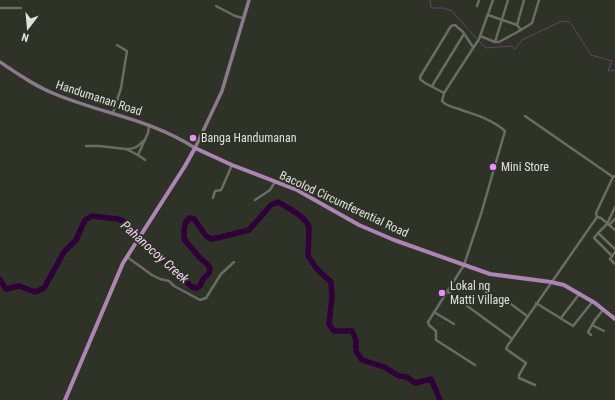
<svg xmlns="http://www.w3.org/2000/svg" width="615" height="400" font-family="'Roboto Condensed',sans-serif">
	<rect width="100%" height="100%" fill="#2e3227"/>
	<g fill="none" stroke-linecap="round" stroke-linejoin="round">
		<g stroke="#64446b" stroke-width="1">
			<polyline points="430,0 431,8 443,8 452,11 477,39"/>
			<polyline points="479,41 486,48 511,46 515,49 522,40 562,21 570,22 591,55 612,61 608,71 615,70"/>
		</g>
		<path stroke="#30003b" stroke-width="5.5" d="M0 280 6 289 19 286 35 292 44 288 64 252 76 240 85 220 92 216 118 219 127 223 134 233 192 287 196 288 200 286 203 279 209 273 210 268 207 264 200 258 184 239C184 232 183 224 189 218L194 219 206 236 211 239 217 238 249 230 271 205 278 202C288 208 305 216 309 227L308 256 317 269 331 282 332 297 329 324 334 331H352L356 340V351L362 360 384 367 399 376 407 377 415 383 431 379 440 400"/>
		<g stroke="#696e62" stroke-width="2.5">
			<polyline points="216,6 235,16 243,18"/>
			<polyline points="477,6 479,0"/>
			<polyline points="0,8 21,8"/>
			<polyline points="517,25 524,0"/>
			<polyline points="521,30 532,23 539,0"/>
			<polyline points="480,36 495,42 499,42 521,30 517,25 488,15"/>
			<polyline points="495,42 508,0"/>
			<polyline points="432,86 464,34"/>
			<polyline points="444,93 425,83 420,79 420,77 451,26 455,25 463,32 473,47"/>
			<polyline points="113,113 121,88 127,51 117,45"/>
			<polyline points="525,116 613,177 615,176"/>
			<polyline points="86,146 99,146 126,149 138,155 148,133 149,125"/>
			<path d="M127 149C134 149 138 147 143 141"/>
			<polyline points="138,155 145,160"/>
			<polyline points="213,198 215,191 221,190 222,188 232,165"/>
			<polyline points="255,200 270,190 275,182"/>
			<polyline points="597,217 596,213 613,177"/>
			<polyline points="609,225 615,219"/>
			<polyline points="598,233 615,249"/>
			<polyline points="615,252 610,259 615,264"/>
			<polyline points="612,256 594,238 598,233 607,224 615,207"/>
			<polyline points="127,257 152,275 160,279 169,281 174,286 200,300 206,298 221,274 234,262"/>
			<polyline points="448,292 511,338"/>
			<polyline points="507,301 527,316"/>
			<polyline points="536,303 573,326 593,301"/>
			<polyline points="434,312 454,324"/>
			<polyline points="561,318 580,293"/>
			<polyline points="592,325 604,331"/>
			<polyline points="591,335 588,332 595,320 603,310"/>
			<path d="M475 365 436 340V331L429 325 428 322 464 265 481 214 505 131C492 119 475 115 459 109 453 107 446 106 442 101L444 93 479 39 493 0"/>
			<polyline points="535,385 519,378 519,375 526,363 506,349 508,345 597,217 601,218 615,230"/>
		</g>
		<path stroke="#8b7a8b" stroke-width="3.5" d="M0 62C18 74 35 86 55 94 103 114 150 119 195 148L222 91 249 0"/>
		<polyline stroke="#ad85b4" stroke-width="4" points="65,400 123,263 185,166 195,148 232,165 297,190 359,225 394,240 490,274 551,282 564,285 595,303 615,319"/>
	</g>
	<g fill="#e98efe" stroke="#2e3227" stroke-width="1.5">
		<circle cx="193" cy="138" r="4"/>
		<circle cx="493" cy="167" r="4"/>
		<circle cx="442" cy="293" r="4"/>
	</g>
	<g text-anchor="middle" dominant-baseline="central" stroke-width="4" stroke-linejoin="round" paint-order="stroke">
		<g font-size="12" fill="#dfe2db" stroke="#2e3227">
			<text transform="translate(99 98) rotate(18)">Handumanan Road</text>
			<text transform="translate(344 204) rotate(25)">Bacolod Circumferential Road</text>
		</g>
		<g font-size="12" fill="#dfe2db" stroke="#2e3227" text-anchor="start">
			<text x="201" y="138">Banga Handumanan</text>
			<text x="501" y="167">Mini Store</text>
			<text x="450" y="286">Lokal ng<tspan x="450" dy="14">Matti Village</tspan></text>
		</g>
		<g font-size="13" font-style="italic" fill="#f2d6f9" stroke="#2e3227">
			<text transform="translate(155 252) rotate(42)">Pahanocoy Creek</text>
		</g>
	</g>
	<g transform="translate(28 28) rotate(196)" stroke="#2e3227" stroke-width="3" paint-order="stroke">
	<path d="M0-3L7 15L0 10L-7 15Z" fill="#dfe2db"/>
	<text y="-6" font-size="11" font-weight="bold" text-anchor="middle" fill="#dfe2db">N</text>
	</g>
</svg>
